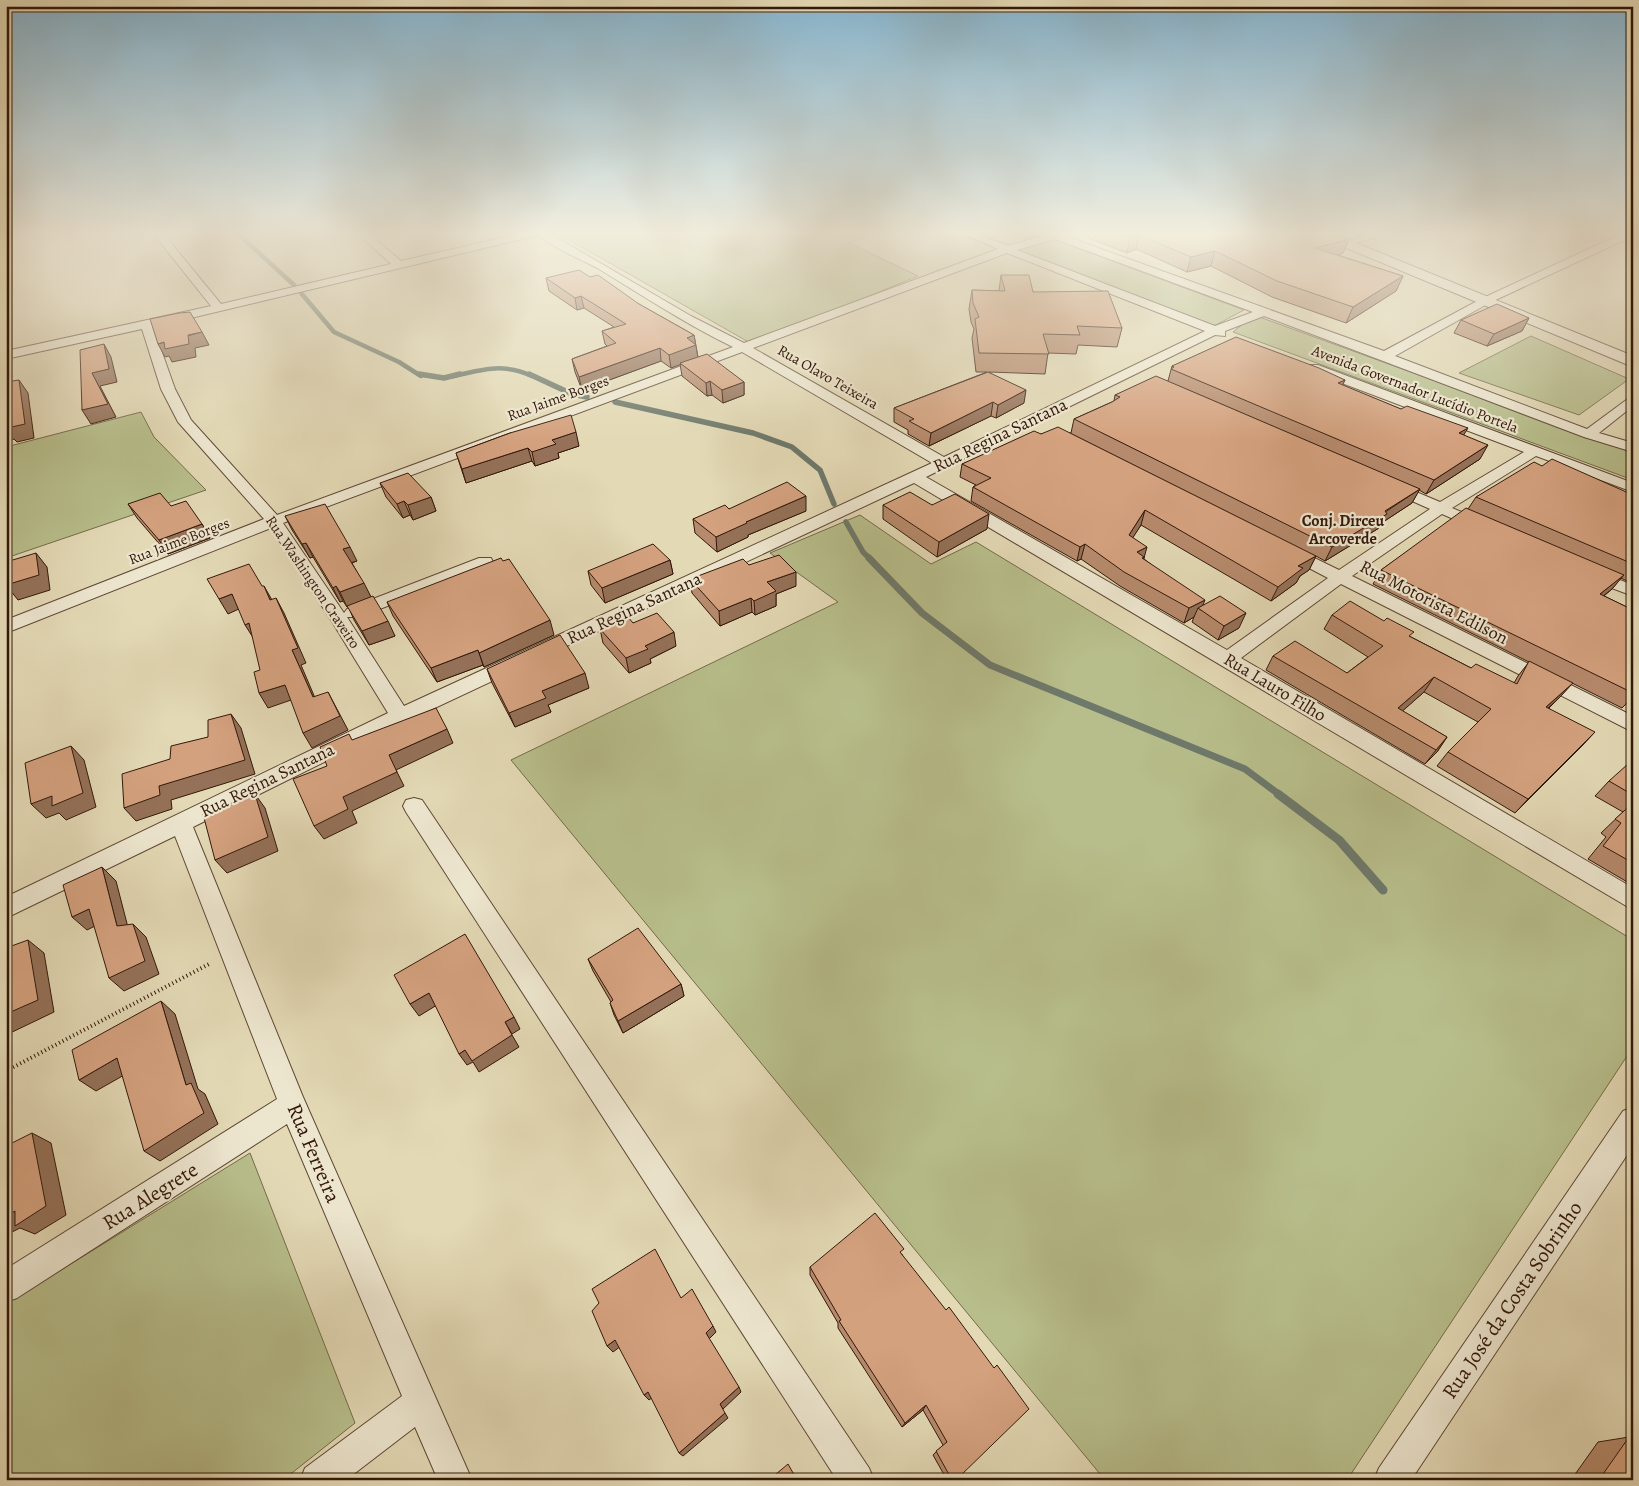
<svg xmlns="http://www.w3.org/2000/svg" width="1639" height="1486" font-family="Alegreya,serif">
	<rect width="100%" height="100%" fill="#e3d9b5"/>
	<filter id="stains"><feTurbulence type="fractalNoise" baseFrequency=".004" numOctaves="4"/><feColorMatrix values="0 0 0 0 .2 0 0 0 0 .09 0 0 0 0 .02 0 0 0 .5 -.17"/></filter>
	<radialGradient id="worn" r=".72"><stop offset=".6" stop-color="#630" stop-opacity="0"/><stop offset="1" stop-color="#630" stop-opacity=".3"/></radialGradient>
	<g fill="#b7be8b" stroke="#756b4a">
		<polygon points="562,232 880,232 849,243 918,276 752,344 557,233"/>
		<polygon points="976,232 1034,232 1042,235 1010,245"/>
		<polygon points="1048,237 1244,310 1214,326 1018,250"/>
		<polygon points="1254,315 1633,453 1633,480 1233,332"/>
		<polygon points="1531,336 1629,379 1579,415 1459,373"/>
		<polygon points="141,412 154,437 206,490 6,558 6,447"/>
		<polygon points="860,515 931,564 976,542 1633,940 1633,1047 1347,1480 1105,1480 511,760 838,602 770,553"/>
		<polygon points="250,1153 355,1423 283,1480 6,1480 6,1304"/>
	</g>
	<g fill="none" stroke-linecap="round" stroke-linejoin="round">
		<g stroke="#6e796b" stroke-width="4.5">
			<polyline points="236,232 294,285"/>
			<polyline points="301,293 334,332 399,362 421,376"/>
			<path d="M454 376C483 369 504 363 532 376"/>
		</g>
		<g stroke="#6e796b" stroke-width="5.5">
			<polyline points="419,374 444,378 460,374"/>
			<polyline points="529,374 572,394 587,397"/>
			<polyline points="615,402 753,433 792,447 820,470 834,504"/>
			<polyline points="846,522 863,552 870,559"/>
		</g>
		<polyline stroke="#6e796b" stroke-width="7" points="869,558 922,613 990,665 1245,769 1280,795"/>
		<polyline stroke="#6e796b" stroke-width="9" points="1278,794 1339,840 1383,890"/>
		<defs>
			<g id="minor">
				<path d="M152 232H162L221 304 391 264 356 232H367L401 261 527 232H547L691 316 744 343 998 249 958 232H971L1008 246 1046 235 1047 232H1074L1065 236 1384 351 1481 299 1625 232H1633V236L1489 303 1395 356 1587 429 1633 395V406L1599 433 1633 443V452L1584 437 1264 316 1225 331V336L1215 335 926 477 1227 650 1328 578 1282 554 1280 551 1282 548H1294L1339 570 1430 509 1385 489 1383 486 1385 483H1395L1440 502 1524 452 1310 371 1308 368 1310 365H1318L1633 483V492L1536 456 1452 508 1488 523 1490 526 1488 529H1476L1442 514 1352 576 1633 716V732L1341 584 1241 658 1633 888V910L914 483 407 721 193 827 303 1097 472 1480H438L415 1427 346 1480H300L305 1468 402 1396 287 1124 17 1298 6 1302V1269L277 1099 175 836 6 918V897L388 713 331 620 271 528 6 633V620L264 519 178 422 161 389 142 329 6 359V351L211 306ZM539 235C556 250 579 258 599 269 643 296 686 324 733 347L277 515 191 420 175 389 153 327ZM1055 239 1253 312 1215 326 1017 250ZM1007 253 1205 331 944 457 753 348ZM742 352 932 463 404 706 347 617H359L491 566 493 562 491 558H479L347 609 344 613 283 523Z"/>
				<polygon points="1377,232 1393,232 1347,246 1342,243"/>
				<polygon points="1591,569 1633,585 1633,596 1585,578 1583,574 1585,570"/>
				<polygon points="414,798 422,800 869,1468 874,1480 837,1480 406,812 403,806 406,800"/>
				<polygon points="1633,1107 1633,1146 1411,1480 1374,1480 1379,1468 1623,1111"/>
			</g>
			<polygon id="tertiary" points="1313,232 1329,232 1633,356 1633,367 1315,235"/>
		</defs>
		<use href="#minor" stroke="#5f4835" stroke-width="2"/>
		<use href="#tertiary" stroke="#5f4835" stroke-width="2"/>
		<polyline stroke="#33180a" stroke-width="4" stroke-dasharray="1 3" stroke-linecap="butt" points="6,1071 211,963"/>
		<use href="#minor" fill="#ede6cf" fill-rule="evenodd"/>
		<use href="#tertiary" fill="#ede6cf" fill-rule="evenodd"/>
	</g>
	<g fill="#b68a6c" stroke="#33180a">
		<polygon points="1089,232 1330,232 1349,239 1343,253 1338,255 1403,276 1396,291 1346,323 1272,297 1211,266 1187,272 1136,249 1127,253 1088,238"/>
		<polygon points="1001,275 1033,292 1122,328 1117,347 1078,345 1076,354 1048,353 1045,374 989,372 1024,403 996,418 991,416 929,446 908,434 908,430 894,422 894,408 987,372 976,372 972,338 974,329 971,322 969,309 972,290 999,291"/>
		<polygon points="590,277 639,304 694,335 698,357 744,382 744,395 723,403 712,395 707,396 682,376 680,364 671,368 661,361 582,390 575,372 572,359 607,346 605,344 602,331 614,327 584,308 577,310 549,291 546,278"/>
		<polygon points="1529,318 1522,331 1487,346 1454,333 1461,320"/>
		<polygon points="1172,366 1345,380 1342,385 1464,435 1480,459 1426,494 1419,490 1412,503 1383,522 1379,528 1325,561 1316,556 1309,570 1300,576 1296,583 1271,601 1141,525 1132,538 1144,557 1144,559 1203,605 1239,628 1218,640 1192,622 1194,617 1184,623 1120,586 1081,559 1077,561 971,501 973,487 976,485 960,477 962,464 1041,434 1071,433 1074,419 1114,401 1115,395 1168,381"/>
		<polygon points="510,433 579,446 558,453 559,458 535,466 532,461 466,483 456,453"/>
		<polygon points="1542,466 1633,495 1633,584 1621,578 1612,589 1604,596 1633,610 1633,697 1622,708 1572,683 1560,697 1549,708 1582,746 1515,813 1437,766 1448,752 1478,722 1424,692 1402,711 1447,737 1437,752 1425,764 1266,670 1273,656 1347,673 1368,657 1324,629 1332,615 1411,637 1471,668 1514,683 1518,676 1529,662 1373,584 1381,570 1468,509 1476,497"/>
		<polygon points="380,483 431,497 436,511 413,520 410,515 403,518 386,497"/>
		<polygon points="128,504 171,506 202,524 210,538 168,554 137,518"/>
		<polygon points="883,505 932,505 987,529 937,557 883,519"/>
		<polygon points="729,509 806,511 748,535 748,537 717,552 695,533 693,519"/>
		<polygon points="285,516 357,561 352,563 371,597 395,636 369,645 354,620 348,606 347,607 343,601 340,602 313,557 310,558 292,530"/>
		<polygon points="670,560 673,574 605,603 591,585 588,571"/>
		<polygon points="749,565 796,586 776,594 776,606 755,615 752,612 720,626 692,593 690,579"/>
		<polygon points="387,602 554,635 484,667 483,665 437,682 393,616"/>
		<polygon points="633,623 676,646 650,659 651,663 629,673 603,643 600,629"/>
		<polygon points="487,669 589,688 548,705 551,712 515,727 492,683"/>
		<polygon points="1633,767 1633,880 1629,883 1588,859 1606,837 1601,833 1623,812 1595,796 1609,781"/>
		<polygon points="588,959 681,984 684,996 623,1033 614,1015 610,1003 611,1002 593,971"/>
		<polygon points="902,1254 956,1480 947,1480 933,1455 943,1445 923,1410 902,1427 838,1328 838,1323 810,1275 810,1267"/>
		<polygon points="1629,1437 1633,1480 1571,1480 1598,1442"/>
	</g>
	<g fill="#947158" stroke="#33180a">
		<polygon points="1139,235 1136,249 1127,253 1130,238"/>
		<polygon points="1349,239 1343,253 1310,263 1315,248"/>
		<polygon points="1215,251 1211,266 1187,272 1191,257"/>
		<polygon points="1403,276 1396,291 1346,323 1353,307"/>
		<polygon points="581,296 584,308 577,310 575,298"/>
		<polygon points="1529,318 1522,331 1487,346 1494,334"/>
		<polygon points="202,332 209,345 195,348 196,357 172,362 169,356 165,357 158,344"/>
		<polygon points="694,335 698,358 671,368 669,355 687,338"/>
		<polygon points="104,344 111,357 117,382 100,386 116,417 91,424 82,410 92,373"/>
		<polygon points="660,348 661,361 582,390 579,377"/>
		<polygon points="19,380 28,393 34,438 17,442 14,439 6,441 6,427"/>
		<polygon points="1345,380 1339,393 1338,383"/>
		<polygon points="710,381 712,395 707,396 706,383"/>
		<polygon points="744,382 744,395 723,403 722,390"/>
		<polygon points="1026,390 1024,403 996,418 998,405"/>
		<polygon points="993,402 991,416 929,446 931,433"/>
		<polygon points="1468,428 1460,441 1459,433"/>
		<polygon points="576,432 579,446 558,453 559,458 535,466 532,452 552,440"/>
		<polygon points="1488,445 1480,459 1426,494 1434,480"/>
		<polygon points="528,448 532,461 466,483 462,469"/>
		<polygon points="1420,489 1412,503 1383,522 1379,528 1325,561 1332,547"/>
		<polygon points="806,496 806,511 748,535 748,537 717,552 716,537 746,522"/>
		<polygon points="431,497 436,511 413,520 408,505"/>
		<polygon points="404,501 410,515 403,518 397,504"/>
		<polygon points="1145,510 1141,525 1125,550 1129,535"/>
		<polygon points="989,514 987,529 937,557 939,542"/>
		<polygon points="202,524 210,538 168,554 159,540"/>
		<polygon points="306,543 313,557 310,558 302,544"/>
		<polygon points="1085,544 1081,559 1077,561 1080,547"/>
		<polygon points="350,547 357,561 350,563 343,549"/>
		<polygon points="1147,547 1144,558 1144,557 1140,571 1137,552"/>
		<polygon points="36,553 47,567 50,590 18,600 6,585"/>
		<polygon points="1316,556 1309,570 1300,576 1296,583 1271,601 1278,587 1298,566"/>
		<polygon points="670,560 673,574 605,603 602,588"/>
		<polygon points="796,572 796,586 776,594 776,606 755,615 754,601 767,582"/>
		<polygon points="1624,575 1612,589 1588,608 1600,594"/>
		<polygon points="364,583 371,597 347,607 340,592"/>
		<polygon points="264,586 272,600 270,600"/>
		<polygon points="336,586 343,601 340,602 333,588"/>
		<polygon points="232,594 241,608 228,614 219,599"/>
		<polygon points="276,598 284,613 306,663 301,665 321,712 313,697 292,650"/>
		<polygon points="751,598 752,612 720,626 719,611"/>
		<polygon points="1205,600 1201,610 1198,608 1194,617 1184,623 1189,608"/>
		<polygon points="1246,613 1239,628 1218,640 1224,626"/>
		<polygon points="550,620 554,635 484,667 479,653"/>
		<polygon points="388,621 395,636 369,645 362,631"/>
		<polygon points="249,623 254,639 245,625"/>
		<polygon points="674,632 676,646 650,659 651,663 629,673 626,658 645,646"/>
		<polygon points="478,650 483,665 437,682 431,668"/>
		<polygon points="585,673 589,688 548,705 551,712 515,727 509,713 542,691"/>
		<polygon points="1434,677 1424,692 1389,723 1398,708"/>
		<polygon points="1573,683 1560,697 1534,721 1546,707"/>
		<polygon points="285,685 294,699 268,708 259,693"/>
		<polygon points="328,692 348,730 312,748 303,733"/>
		<polygon points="231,714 241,728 255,774 171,800 172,809 136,821 124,808 159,786"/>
		<polygon points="447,729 453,743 396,770 404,786 352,811 357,823 324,839 314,826 343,797 389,755"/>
		<polygon points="1595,732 1582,746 1515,813 1528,799"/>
		<polygon points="1447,737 1437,752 1425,764 1436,750"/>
		<polygon points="71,746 84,760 96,807 66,820 59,813 46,818 31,804"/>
		<polygon points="255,794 265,808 278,851 227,873 215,860"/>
		<polygon points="102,867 116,881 131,939 117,926"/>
		<polygon points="89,909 103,922 87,930 72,917"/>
		<polygon points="133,924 146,937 159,974 124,991 109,978"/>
		<polygon points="28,940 44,953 54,1012 6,1035 6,1014"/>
		<polygon points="681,984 684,996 623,1033 618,1021"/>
		<polygon points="429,993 437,1005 419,1016 410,1004"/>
		<polygon points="161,1001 175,1014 198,1089 205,1094 218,1124 160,1161 144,1151 186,1085"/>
		<polygon points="514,1017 520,1029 512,1034 505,1022"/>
		<polygon points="512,1035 519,1047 479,1072 473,1062 467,1065 459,1054 465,1050"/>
		<polygon points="117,1058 133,1070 96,1091 79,1080"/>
		<polygon points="32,1133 51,1143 66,1215 35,1234 20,1228 6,1235 6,1216"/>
		<polygon points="713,1326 716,1332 709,1339 706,1333"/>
		<polygon points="615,1340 621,1346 613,1352 607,1346"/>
		<polygon points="739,1387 741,1392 723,1409 720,1404"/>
		<polygon points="648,1392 653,1397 649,1400 644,1395"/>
		<polygon points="926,1405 923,1410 902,1427 905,1423"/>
		<polygon points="725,1413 728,1418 683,1456 679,1453"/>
	</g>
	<g fill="#d4a17e" stroke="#33180a">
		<polygon points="1112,232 1330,232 1349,239 1315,248 1403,276 1353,307 1277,281 1215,251 1191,257 1139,235 1130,238"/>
		<polygon points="579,270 590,277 598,275 639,304 694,335 687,338 696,345 669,355 660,348 579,377 572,359 616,343 602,331 626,324 581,296 575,298 546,278"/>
		<polygon points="1001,275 1029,275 1033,292 1108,291 1122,328 1077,326 1080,335 1043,334 1049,354 979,353 975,319 979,317 973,303 972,290 1005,291"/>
		<polygon points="1497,304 1529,318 1494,334 1461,320"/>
		<polygon points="190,312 202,332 188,335 189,344 165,349 164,342 158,344 150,319 179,313"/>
		<polygon points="1236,337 1319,368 1345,380 1338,383 1401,409 1407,406 1468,428 1459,433 1488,445 1434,480 1171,369 1174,367 1172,366"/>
		<polygon points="104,344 109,369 92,373 108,404 82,410 80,350"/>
		<polygon points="707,354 744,382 722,390 710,381 706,383 680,363"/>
		<polygon points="988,372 1026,390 998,405 993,402 931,433 909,421 914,419 894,408"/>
		<polygon points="1156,376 1420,489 1385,511 1387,514 1332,547 1074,419 1112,402 1120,397 1115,395"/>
		<polygon points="19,380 25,424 7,428 6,382"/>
		<polygon points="571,415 576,432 552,440 556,444 532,452 528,448 462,469 456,453 510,433"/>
		<polygon points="1058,427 1316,556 1298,566 1303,568 1278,587 1145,510 1129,535 1147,547 1137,552 1144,557 1142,558 1205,600 1189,608 1124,572 1085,544 1080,547 973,487 991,478 962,464 1034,431 1041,434"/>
		<polygon points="1552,459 1633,495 1633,564 1476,497 1534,462 1542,466"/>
		<polygon points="408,473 431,497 408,505 404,501 397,504 380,483"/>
		<polygon points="787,482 806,496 746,522 747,523 716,537 693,519 725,505 729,509"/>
		<polygon points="910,492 932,505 955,494 989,514 939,542 883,505"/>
		<polygon points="160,493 171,506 186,501 202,524 159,540 128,504"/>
		<polygon points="325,504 350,547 343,549 364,583 340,592 336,586 333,588 306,543 302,544 285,516"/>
		<polygon points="1466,508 1624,575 1600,594 1633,610 1633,693 1381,570"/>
		<polygon points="653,544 670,560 602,588 588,571"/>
		<polygon points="36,553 39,575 6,585 6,562"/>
		<polygon points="779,555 796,572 767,582 776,591 754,601 751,598 719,611 690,579 743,559 749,565"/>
		<polygon points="501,558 503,561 509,559 550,620 479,653 478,650 431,668 387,602"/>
		<polygon points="249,564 262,586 264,586 270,600 276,598 298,648 292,650 313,697 328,692 340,716 303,733 285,685 259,693 254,672 260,670 249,623 245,625 232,594 219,599 207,579"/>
		<polygon points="373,596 388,621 362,631 347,606"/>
		<polygon points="1220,596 1246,613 1224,626 1198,608"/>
		<polygon points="1350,601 1384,621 1387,618 1414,632 1409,636 1471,668 1476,664 1517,684 1529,661 1573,683 1546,707 1595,732 1528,799 1448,752 1491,709 1434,677 1398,708 1447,737 1436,750 1273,656 1295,641 1347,673 1383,646 1332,615"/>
		<polygon points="657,613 674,632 645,646 648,649 626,658 600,629 628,617 633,623"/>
		<polygon points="560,635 585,673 542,691 546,698 509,713 487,669"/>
		<polygon points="436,708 447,729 389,755 397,772 343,797 348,809 314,826 293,779 327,766 320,747 349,734 352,740"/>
		<polygon points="231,714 245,760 159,786 160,795 124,808 122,774 170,759 171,746 208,737 208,720"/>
		<polygon points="71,746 83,793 52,806 52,796 31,804 25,763"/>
		<polygon points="1628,764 1633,767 1633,795 1609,781"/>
		<polygon points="255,794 268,837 215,860 203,814"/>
		<polygon points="1633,803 1633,863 1603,846 1621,823 1615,819"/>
		<polygon points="102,867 117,926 133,924 145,961 109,978 89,909 72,917 63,885"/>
		<polygon points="638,928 681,984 618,1021 610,1003 613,1000 588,959"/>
		<polygon points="465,934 514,1017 505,1022 512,1035 472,1061 465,1050 459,1054 429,993 410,1004 394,975"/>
		<polygon points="28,940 38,1000 6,1014 6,948"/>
		<polygon points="161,1001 186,1085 191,1083 204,1113 144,1151 117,1058 79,1080 72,1050"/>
		<polygon points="32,1133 46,1206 15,1226 15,1211 6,1216 6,1146"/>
		<polygon points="875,1213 904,1249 900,1252 946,1310 949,1307 994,1368 997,1365 1029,1409 956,1480 952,1480 936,1451 947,1442 926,1405 905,1423 839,1321 841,1320 810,1267"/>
		<polygon points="655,1249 681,1298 692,1289 713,1326 706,1333 739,1387 720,1404 725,1413 679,1453 648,1392 644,1395 615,1340 607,1346 592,1311 599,1303 592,1289"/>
		<polygon points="1629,1437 1633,1441 1633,1480 1603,1480 1603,1479 1601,1477"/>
		<polygon points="788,1464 797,1480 769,1480"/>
	</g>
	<linearGradient id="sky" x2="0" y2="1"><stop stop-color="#87b6d0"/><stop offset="0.53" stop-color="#f2eede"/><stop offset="1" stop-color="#f2eede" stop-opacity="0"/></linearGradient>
	<rect width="1639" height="440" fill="url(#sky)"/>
	<g text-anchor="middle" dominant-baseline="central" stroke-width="4.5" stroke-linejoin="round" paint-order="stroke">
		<g font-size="15" fill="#33180a" stroke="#ede6cf">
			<text transform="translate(828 377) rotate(30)">Rua Olavo Teixeira</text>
			<text transform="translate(1415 389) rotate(21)">Avenida Governador Lucídio Portela</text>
			<text transform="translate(558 398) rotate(-20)">Rua Jaime Borges</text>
			<text transform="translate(179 541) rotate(-21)">Rua Jaime Borges</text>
			<text transform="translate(313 582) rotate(56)">Rua Washington Craveiro</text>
		</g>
		<g font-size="16" font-weight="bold" fill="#33180a" stroke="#ede6cf">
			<text x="1343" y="521">Conj. Dirceu<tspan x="1343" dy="18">Arcoverde</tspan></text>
		</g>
		<g font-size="18" fill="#33180a" stroke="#ede6cf">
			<text transform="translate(1000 435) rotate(-26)">Rua Regina Santana</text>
			<text transform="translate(1434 602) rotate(27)">Rua Motorista Edilson</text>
			<text transform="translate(634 608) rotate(-25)">Rua Regina Santana</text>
			<text transform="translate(1275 687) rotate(31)">Rua Lauro Filho</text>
			<text transform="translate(267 780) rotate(-26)">Rua Regina Santana</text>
		</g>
		<g font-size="21" fill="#33180a" stroke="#ede6cf">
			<text transform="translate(314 1153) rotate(67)">Rua Ferreira</text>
			<text transform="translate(150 1196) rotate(-32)">Rua Alegrete</text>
			<text transform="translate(1512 1300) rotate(-56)">Rua José da Costa Sobrinho</text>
		</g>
	</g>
	<rect width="1639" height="1486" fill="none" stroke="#e3d9b5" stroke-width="25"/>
	<rect x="8" y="8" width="1624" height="1471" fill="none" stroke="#33180a" stroke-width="2.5"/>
	<rect x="12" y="12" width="1614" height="1461" fill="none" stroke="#33180a"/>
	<rect width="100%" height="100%" filter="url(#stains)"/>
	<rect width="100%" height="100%" fill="url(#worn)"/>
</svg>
